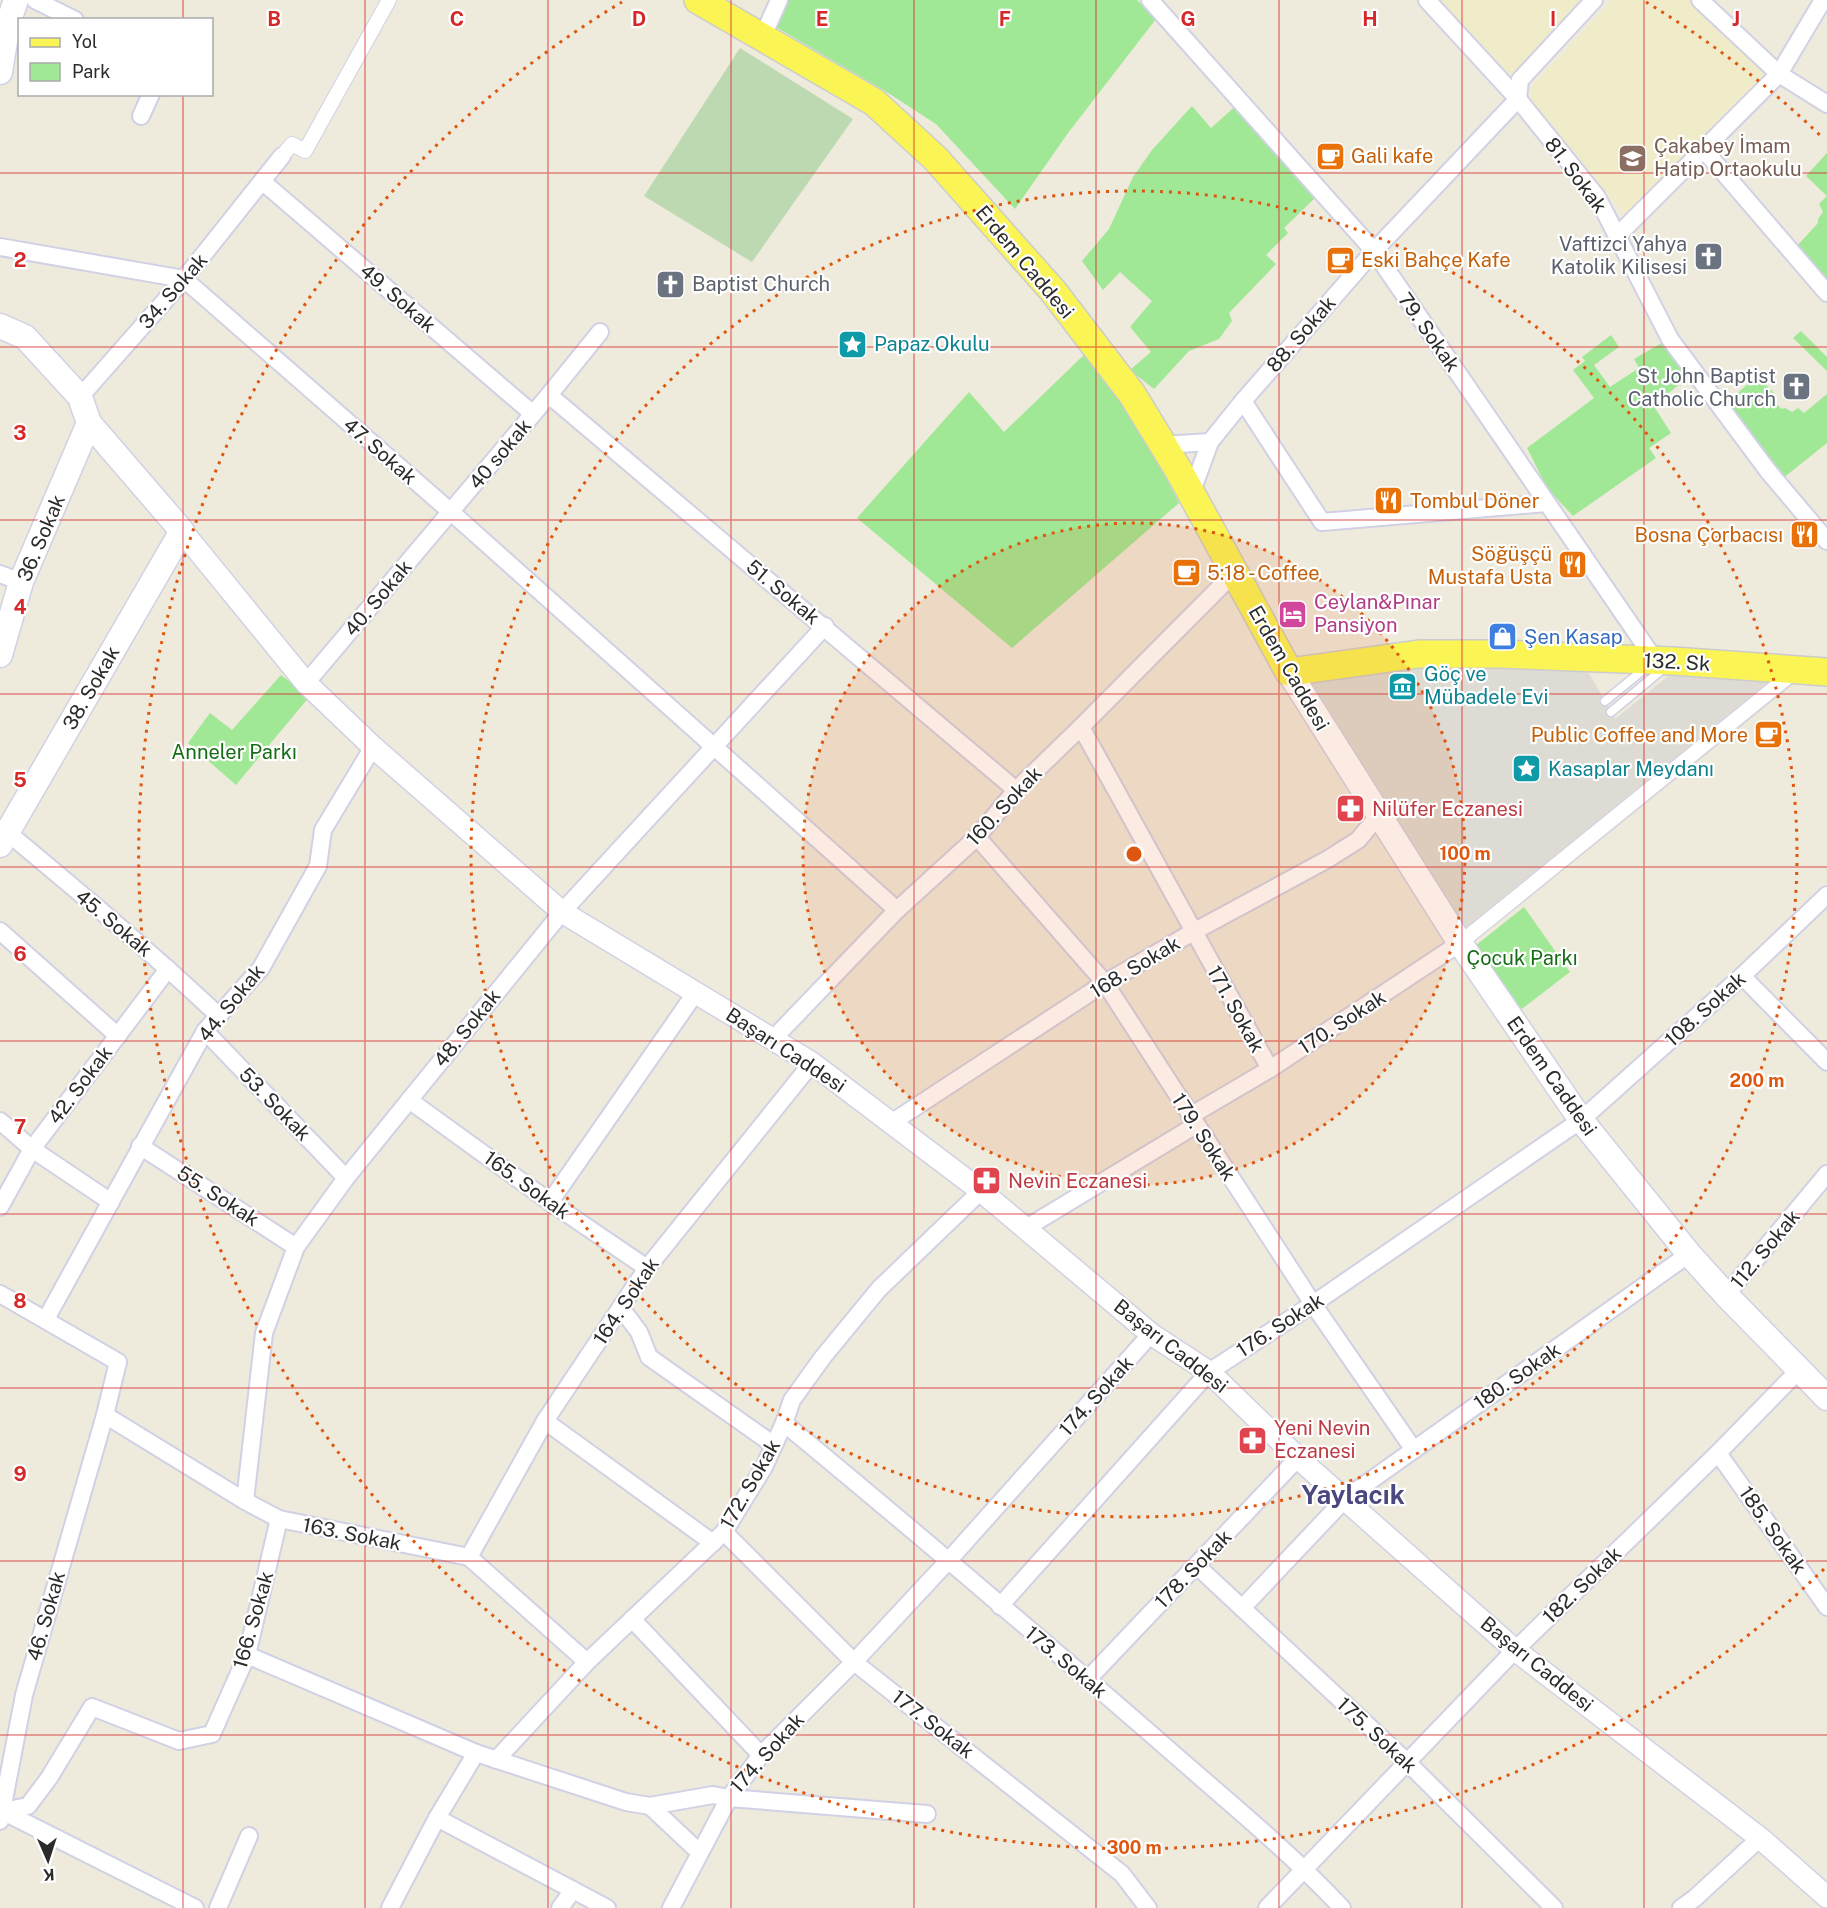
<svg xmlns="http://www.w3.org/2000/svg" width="1827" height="1908" font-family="'Public Sans',sans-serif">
	<rect width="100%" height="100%" fill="#eeeadc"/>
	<g fill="#f0ecca">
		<polygon points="1435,0 1583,0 1509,81"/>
		<polygon points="1612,0 1695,0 1774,74 1629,219 1521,98"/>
	</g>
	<g fill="#a0e895">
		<polygon points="786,0 1137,0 1156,19 1068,133 1015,209 936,124 885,91 774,26"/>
		<polygon points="1239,103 1319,194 1284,228 1288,233 1266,255 1276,264 1229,313 1232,321 1219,339 1189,351 1154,389 1130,370 1151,352 1130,327 1152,301 1120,272 1103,290 1082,261 1109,229 1133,177 1152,150 1192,106 1211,128"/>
		<polygon points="1827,153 1827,283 1796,247 1818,223 1818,219 1823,212 1819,204 1827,196 1806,176"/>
		<polygon points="1801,331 1827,357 1827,371 1793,338"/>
		<polygon points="1611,335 1619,347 1594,365 1610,387 1639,368 1634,359 1665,341 1688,378 1653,405 1671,433 1649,448 1656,458 1573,516 1547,488 1527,448 1594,398 1573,370 1585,361 1582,357"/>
		<polygon points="1088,351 1133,413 1179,503 1012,648 857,518 969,392 1004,432"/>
		<polygon points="1757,376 1775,394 1771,400 1782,409 1785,408 1792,412 1798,408 1804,413 1827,394 1827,443 1782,479 1726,403"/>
		<polygon points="281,675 310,696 236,785 188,743 210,713 232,730"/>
		<polygon points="1524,907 1570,972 1519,1011 1475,946"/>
	</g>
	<polygon fill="#bdd9b2" points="740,48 853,119 752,262 644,196"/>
	<polygon fill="#dddbd3" points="1412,660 1567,667 1589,673 1615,719 1671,674 1795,683 1472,944 1310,679"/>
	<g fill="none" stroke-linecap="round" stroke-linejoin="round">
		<defs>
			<g id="service">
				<polyline points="1605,701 1648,666"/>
				<polyline points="1611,712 1664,668"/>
			</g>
			<g id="pedestrian">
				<polyline points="282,156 292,144 305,151 389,0"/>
				<polyline points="1460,943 1794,672"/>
			</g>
			<g id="minor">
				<polyline points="35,0 75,20"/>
				<polyline points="1150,0 1374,251 1655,660"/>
				<polyline points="1427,0 1518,99 1597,197 1670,339 1768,471 1827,541"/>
				<polyline points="1700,0 1779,74 1827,104"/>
				<polyline points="763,36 779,0"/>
				<polyline points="141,116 151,94"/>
				<polyline points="1704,150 1827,293"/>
				<polyline points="263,182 533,414"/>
				<polyline points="1617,236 1779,74 1823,0"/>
				<polyline points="0,247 184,279 451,512 897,910"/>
				<polyline points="549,395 1016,790"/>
				<polyline points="80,397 184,279 282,156"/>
				<polyline points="1243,401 1322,522 1547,503"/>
				<polyline points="1163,445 1210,442"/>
				<polyline points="1191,494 1210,442 1243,401 1374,251 1518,99 1520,80 1594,0"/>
				<polyline points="0,574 21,582"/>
				<polyline points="306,683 549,395 600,332"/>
				<polyline points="1081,727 1270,1069"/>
				<path d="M0 830 7 832C79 892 151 952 219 1016"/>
				<polyline points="977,837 1105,983 1313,1304 1414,1450"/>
				<polyline points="0,931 118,1036"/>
				<polyline points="1742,976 1827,1062"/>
				<polyline points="205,1031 346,1178"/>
				<polyline points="773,1039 897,910 977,837 1016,790 1081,727 1234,573"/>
				<polyline points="409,1100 550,1202 647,1268"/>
				<polyline points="1190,1116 1270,1069 1460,943"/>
				<polyline points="0,1121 32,1149 111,1202"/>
				<polyline points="891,1123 1105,983 1193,932 1328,859 1358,840 1379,815"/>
				<polyline points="140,1146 296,1247"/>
				<polyline points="550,1202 696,992"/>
				<polyline points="0,1207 32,1149 168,969"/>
				<polyline points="1026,1228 1196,1125"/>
				<polyline points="0,1294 118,1362 105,1415 24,1695 0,1821"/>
				<polyline points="1726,1295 1827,1174"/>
				<polyline points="621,1308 639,1332 649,1357 774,1445"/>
				<polyline points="46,1319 205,1031 261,968 318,866 323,830 373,747"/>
				<polyline points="105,1415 245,1501 279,1519 469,1557 587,1662"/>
				<polyline points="545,1421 713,1543"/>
				<path d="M784 1423C907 1525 1030 1629 1151 1734 1215 1791 1283 1845 1342 1908"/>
				<polyline points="1718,1453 1827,1607"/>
				<polyline points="245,1501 264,1333 296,1247 346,1178 562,912 825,626"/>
				<polyline points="724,1532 854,1662 1122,1874 1148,1908"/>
				<polyline points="469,1557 545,1421 647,1268 812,1063"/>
				<polyline points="1197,1566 1406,1761 1554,1908"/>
				<polyline points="1000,1606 1209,1372 1313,1304 1581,1120 1742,976 1827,895"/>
				<polyline points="1242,1608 1346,1498 1689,1254"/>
				<polyline points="632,1619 761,1755"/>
				<polyline points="247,1655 476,1753 626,1802 650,1806 713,1795 729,1798 761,1755 854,1662 949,1560 1151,1334"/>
				<polyline points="1088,1679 1298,1458"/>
				<polyline points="496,1760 587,1662 724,1532 764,1467 784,1423 792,1400 823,1357 879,1289 981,1191"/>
				<polyline points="650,1806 700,1853"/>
				<polyline points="2,1811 28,1806 49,1778 92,1707 179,1741 212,1734 247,1655 279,1519"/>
				<polyline points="2,1811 195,1908"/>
				<polyline points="437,1818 607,1908"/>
				<polyline points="218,1908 249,1836"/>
				<polyline points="390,1908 437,1818 476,1753"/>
				<polyline points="560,1908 573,1890"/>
				<polyline points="671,1908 729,1798 927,1814"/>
				<polyline points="1267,1908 1515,1650 1718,1453 1800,1369"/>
				<polyline points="1681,1908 1695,1898 1760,1838"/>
			</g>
			<polyline id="tertiary" points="182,531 306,683 373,747 562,912 812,1063 981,1191 1151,1334 1209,1372 1298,1458 1515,1650 1760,1838 1827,1897"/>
			<g id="secondary">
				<polyline points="0,72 8,23 16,0"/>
				<polyline points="0,326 25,337 80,397 89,423 182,531 0,845"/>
				<polyline points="0,655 21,582 89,423"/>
				<polyline points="1289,672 1460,943 1581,1120 1689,1254 1726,1295 1827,1398"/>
			</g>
			<polyline id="primary" points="698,0 874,102 936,159 1053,291 1132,394 1179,471 1289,672 1419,654 1500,654 1673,661 1827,672"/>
		</defs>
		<use href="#service" stroke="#d1d1e5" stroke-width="11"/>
		<use href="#pedestrian" stroke="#d1d1e5" stroke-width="16"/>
		<use href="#minor" stroke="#d1d1e5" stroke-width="20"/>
		<use href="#tertiary" stroke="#d1d1e5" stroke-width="24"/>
		<use href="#secondary" stroke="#d1d1e5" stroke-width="27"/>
		<use href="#primary" stroke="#ccc" stroke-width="30"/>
		<use href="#service" stroke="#fff" stroke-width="8"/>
		<use href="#pedestrian" stroke="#fff" stroke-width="14"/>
		<use href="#minor" stroke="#fff" stroke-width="16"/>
		<use href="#tertiary" stroke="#fff" stroke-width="21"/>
		<use href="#secondary" stroke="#fff" stroke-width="24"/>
		<use href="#primary" stroke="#faf555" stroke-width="27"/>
	</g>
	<path fill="none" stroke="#d62828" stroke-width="1.5" stroke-opacity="0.55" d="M183 0V20M365 0V1908M548 0V1908M731 0V1908M914 0V1908M1096 0V1908M1279 0V1908M1462 0V1908M1644 0V1908M183 94V1908M0 173H1827M0 347H1827M0 520H1827M0 694H1827M0 867H1827M0 1041H1827M0 1214H1827M0 1388H1827M0 1561H1827M0 1735H1827"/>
	<circle cx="1134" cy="854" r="331" fill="#df570e" fill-opacity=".12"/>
	<g fill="none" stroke="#df570e" stroke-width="3" stroke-dasharray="3 6">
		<circle cx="1134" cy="854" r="331"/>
		<circle cx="1134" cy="854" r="663"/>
		<path d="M1824 1569A994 994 0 1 1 622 2M1646 2A994 994 0 0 1 1824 139"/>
	</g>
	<defs>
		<symbol id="cafe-square" viewBox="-11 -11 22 22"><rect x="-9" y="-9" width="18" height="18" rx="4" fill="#e8710a" stroke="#fff"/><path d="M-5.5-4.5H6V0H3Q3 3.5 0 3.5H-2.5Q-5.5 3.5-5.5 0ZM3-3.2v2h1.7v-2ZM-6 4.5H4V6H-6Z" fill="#fff"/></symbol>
		<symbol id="school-square" viewBox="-11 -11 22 22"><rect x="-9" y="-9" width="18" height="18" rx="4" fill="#8d6e63" stroke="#fff"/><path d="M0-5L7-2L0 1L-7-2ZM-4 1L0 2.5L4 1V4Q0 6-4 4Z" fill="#fff"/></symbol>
		<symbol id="church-square" viewBox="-11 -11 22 22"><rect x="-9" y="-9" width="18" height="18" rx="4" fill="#6b7280" stroke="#fff"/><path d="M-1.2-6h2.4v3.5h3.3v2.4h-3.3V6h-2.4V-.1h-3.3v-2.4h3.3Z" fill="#fff"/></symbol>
		<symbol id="sight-square" viewBox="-11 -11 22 22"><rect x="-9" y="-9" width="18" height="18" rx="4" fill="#0f9aa8" stroke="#fff"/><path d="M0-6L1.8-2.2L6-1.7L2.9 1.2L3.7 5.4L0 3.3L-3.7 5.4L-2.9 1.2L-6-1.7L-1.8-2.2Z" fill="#fff"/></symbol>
		<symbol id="restaurant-square" viewBox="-11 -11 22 22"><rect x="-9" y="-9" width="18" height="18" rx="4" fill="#e8710a" stroke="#fff"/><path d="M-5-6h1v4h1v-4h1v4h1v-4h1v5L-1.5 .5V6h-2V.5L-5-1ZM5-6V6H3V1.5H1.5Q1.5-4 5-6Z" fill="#fff"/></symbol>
		<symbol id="hotel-square" viewBox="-11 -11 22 22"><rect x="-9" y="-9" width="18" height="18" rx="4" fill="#d1479c" stroke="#fff"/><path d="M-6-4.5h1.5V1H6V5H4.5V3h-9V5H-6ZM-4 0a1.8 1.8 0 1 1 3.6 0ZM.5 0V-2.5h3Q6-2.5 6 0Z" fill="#fff"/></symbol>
		<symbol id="shop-square" viewBox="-11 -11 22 22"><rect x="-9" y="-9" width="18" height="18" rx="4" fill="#3f7fe0" stroke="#fff"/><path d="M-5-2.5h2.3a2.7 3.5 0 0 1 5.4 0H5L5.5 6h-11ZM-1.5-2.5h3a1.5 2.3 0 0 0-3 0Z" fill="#fff"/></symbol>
		<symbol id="museum-square" viewBox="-11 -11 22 22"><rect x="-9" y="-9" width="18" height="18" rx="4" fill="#0f9aa8" stroke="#fff"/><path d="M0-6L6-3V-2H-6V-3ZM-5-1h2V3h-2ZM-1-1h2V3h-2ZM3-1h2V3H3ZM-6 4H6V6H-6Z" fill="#fff"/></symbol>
		<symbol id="pharmacy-square" viewBox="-11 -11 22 22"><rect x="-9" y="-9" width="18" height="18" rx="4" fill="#e0444e" stroke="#fff"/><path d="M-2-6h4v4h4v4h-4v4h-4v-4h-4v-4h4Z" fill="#fff"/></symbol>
	</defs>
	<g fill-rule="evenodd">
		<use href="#cafe-square" x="1314" y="140" width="33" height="33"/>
		<use href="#school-square" x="1616" y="142" width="33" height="33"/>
		<use href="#church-square" x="1692" y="240" width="33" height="33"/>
		<use href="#cafe-square" x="1324" y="244" width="33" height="33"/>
		<use href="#church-square" x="654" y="268" width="33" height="33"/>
		<use href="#sight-square" x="836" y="328" width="33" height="33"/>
		<use href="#church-square" x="1780" y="370" width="33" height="33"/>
		<use href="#restaurant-square" x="1372" y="484" width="33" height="33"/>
		<use href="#restaurant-square" x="1788" y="518" width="33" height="33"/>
		<use href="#restaurant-square" x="1556" y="548" width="33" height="33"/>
		<use href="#cafe-square" x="1170" y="556" width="33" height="33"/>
		<use href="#hotel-square" x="1276" y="598" width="33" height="33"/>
		<use href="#shop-square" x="1486" y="620" width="33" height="33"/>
		<use href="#museum-square" x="1386" y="670" width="33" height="33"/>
		<use href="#cafe-square" x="1752" y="718" width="33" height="33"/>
		<use href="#sight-square" x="1510" y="752" width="33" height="33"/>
		<use href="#pharmacy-square" x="1334" y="792" width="33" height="33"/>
		<use href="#pharmacy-square" x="970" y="1164" width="33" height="33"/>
		<use href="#pharmacy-square" x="1236" y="1424" width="33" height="33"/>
	</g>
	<g text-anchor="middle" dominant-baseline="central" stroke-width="4.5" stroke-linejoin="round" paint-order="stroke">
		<g font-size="20" fill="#785e54" stroke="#fff" text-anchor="start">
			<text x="1654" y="146">Çakabey İmam<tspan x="1654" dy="23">Hatip Ortaokulu</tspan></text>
		</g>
		<g font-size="20" fill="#c56008" stroke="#fff" text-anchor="start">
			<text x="1351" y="156">Gali kafe</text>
			<text x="1361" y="260">Eski Bahçe Kafe</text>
			<text x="1410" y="501">Tombul Döner</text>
			<text x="1783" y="535" text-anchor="end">Bosna Çorbacısı</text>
			<text x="1552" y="554" text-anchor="end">Söğüşçü<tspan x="1552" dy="23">Mustafa Usta</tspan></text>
			<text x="1207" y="573">5:18 - Coffee</text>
			<text x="1748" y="735" text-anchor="end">Public Coffee and More</text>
		</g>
		<g font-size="20" fill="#2b2b2b" stroke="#fff">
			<text transform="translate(1576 175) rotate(53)">81. Sokak</text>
			<text transform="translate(1025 262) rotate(50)">Erdem Caddesi</text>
			<text transform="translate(173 291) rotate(-49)">34. Sokak</text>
			<text transform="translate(398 298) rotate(41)">49. Sokak</text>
			<text transform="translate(1429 332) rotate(55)">79. Sokak</text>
			<text transform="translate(1301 334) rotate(-49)">88. Sokak</text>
			<text transform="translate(380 451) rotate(41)">47. Sokak</text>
			<text transform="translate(500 454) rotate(-50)">40 sokak</text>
			<text transform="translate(41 538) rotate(-67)">36. Sokak</text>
			<text transform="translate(783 592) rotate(40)">51. Sokak</text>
			<text transform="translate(378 598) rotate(-50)">40. Sokak</text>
			<text transform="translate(1677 662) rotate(3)">132. Sk</text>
			<text transform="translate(1289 668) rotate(60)">Erdem Caddesi</text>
			<text transform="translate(91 688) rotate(-60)">38. Sokak</text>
			<text transform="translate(1004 806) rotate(-47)">160. Sokak</text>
			<text transform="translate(114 923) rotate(40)">45. Sokak</text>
			<text transform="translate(1135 967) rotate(-31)">168. Sokak</text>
			<text transform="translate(231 1003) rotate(-51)">44. Sokak</text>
			<text transform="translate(1236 1009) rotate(61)">171. Sokak</text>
			<text transform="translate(1705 1009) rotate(-42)">108. Sokak</text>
			<text transform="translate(1342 1022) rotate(-33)">170. Sokak</text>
			<text transform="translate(467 1028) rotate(-51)">48. Sokak</text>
			<text transform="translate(786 1050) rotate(33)">Başarı Caddesi</text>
			<text transform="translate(1552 1076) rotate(55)">Erdem Caddesi</text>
			<text transform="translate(80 1085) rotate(-53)">42. Sokak</text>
			<text transform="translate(275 1104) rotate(46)">53. Sokak</text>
			<text transform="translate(1204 1137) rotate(57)">179. Sokak</text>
			<text transform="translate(527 1185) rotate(36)">165. Sokak</text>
			<text transform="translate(218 1196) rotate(33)">55. Sokak</text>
			<text transform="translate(1765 1249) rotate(-50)">112. Sokak</text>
			<text transform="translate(626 1301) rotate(-56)">164. Sokak</text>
			<text transform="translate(1280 1325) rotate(-33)">176. Sokak</text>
			<text transform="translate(1171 1346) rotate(38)">Başarı Caddesi</text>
			<text transform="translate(1517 1376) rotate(-35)">180. Sokak</text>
			<text transform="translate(1096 1396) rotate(-48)">174. Sokak</text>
			<text transform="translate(750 1484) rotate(-60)">172. Sokak</text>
			<text transform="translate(1773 1530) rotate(55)">185. Sokak</text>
			<text transform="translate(352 1534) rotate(11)">163. Sokak</text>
			<text transform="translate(1193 1569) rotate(-46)">178. Sokak</text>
			<text transform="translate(1582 1585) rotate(-44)">182. Sokak</text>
			<text transform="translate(46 1616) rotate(-74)">46. Sokak</text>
			<text transform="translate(253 1620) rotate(-74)">166. Sokak</text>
			<text transform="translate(1066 1662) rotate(40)">173. Sokak</text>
			<text transform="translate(1537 1664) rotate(39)">Başarı Caddesi</text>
			<text transform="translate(933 1724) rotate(38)">177. Sokak</text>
			<text transform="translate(1377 1735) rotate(43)">175. Sokak</text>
			<text transform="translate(767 1753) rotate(-48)">174. Sokak</text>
		</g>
		<g font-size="20" fill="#5b616d" stroke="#fff" text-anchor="end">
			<text x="1687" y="244">Vaftizci Yahya<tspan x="1687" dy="23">Katolik Kilisesi</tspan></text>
			<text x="692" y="284" text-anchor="start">Baptist Church</text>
			<text x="1776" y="376">St John Baptist<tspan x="1776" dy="23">Catholic Church</tspan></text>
		</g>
		<g font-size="20" fill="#0d838f" stroke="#fff" text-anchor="start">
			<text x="874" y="344">Papaz Okulu</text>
			<text x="1424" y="674">Göç ve<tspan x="1424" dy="23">Mübadele Evi</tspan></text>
			<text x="1548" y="769">Kasaplar Meydanı</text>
		</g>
		<g font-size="20" fill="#b23c85" stroke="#fff" text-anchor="start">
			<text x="1314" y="602">Ceylan&amp;Pınar<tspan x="1314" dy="23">Pansiyon</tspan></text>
		</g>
		<g font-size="20" fill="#366cbe" stroke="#fff" text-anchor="start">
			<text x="1524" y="637">Şen Kasap</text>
		</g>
		<g font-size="20" fill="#166d15" stroke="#fff">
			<text x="234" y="752">Anneler Parkı</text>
			<text x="1522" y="958">Çocuk Parkı</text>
		</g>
		<g font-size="20" fill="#be3a42" stroke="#fff" text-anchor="start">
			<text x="1372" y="809">Nilüfer Eczanesi</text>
			<text x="1008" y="1181">Nevin Eczanesi</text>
			<text x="1274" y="1428">Yeni Nevin<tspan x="1274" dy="23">Eczanesi</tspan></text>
		</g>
		<g font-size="26" font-weight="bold" fill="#49487f" stroke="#fff">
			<text x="1353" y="1494">Yaylacık</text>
		</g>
	</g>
	<g font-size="20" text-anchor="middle" font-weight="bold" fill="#d62828" stroke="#fff" stroke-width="4.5" stroke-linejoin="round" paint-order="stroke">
		<text x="274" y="26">B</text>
		<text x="457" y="26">C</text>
		<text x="639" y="26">D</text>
		<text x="822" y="26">E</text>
		<text x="1005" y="26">F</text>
		<text x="1188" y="26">G</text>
		<text x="1370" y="26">H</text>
		<text x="1553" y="26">I</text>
		<text x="1736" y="26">J</text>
		<text x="20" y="267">2</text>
		<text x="20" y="440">3</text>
		<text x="20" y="614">4</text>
		<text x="20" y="787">5</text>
		<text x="20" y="961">6</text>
		<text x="20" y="1134">7</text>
		<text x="20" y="1308">8</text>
		<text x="20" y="1481">9</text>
	</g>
	<circle cx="1134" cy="854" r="9" fill="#df570e" stroke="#fff" stroke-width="3"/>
	<g font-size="18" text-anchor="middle" font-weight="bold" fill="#df570e" stroke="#fff" stroke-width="4.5" stroke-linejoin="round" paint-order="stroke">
		<text x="1465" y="860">100 m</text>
		<text x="1757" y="1087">200 m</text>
		<text x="1134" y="1854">300 m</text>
	</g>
	<rect x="18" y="18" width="195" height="78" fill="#ffffff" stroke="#aaaaaa" stroke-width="1.5"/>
	<rect x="30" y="38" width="30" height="9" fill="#faf555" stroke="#aaaaaa" stroke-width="1.5"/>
	<text x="72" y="48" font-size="18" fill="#2b2b2b">Yol</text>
	<rect x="30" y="63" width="30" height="18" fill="#a0e895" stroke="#aaaaaa" stroke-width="1.5"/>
	<text x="72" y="78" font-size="18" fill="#2b2b2b">Park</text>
	<g transform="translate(48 1860) rotate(177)" stroke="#ffffff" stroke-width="4.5" paint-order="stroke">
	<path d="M0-4.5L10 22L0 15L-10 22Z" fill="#2b2b2b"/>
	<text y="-9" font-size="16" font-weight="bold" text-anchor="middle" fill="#2b2b2b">K</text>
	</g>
</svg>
